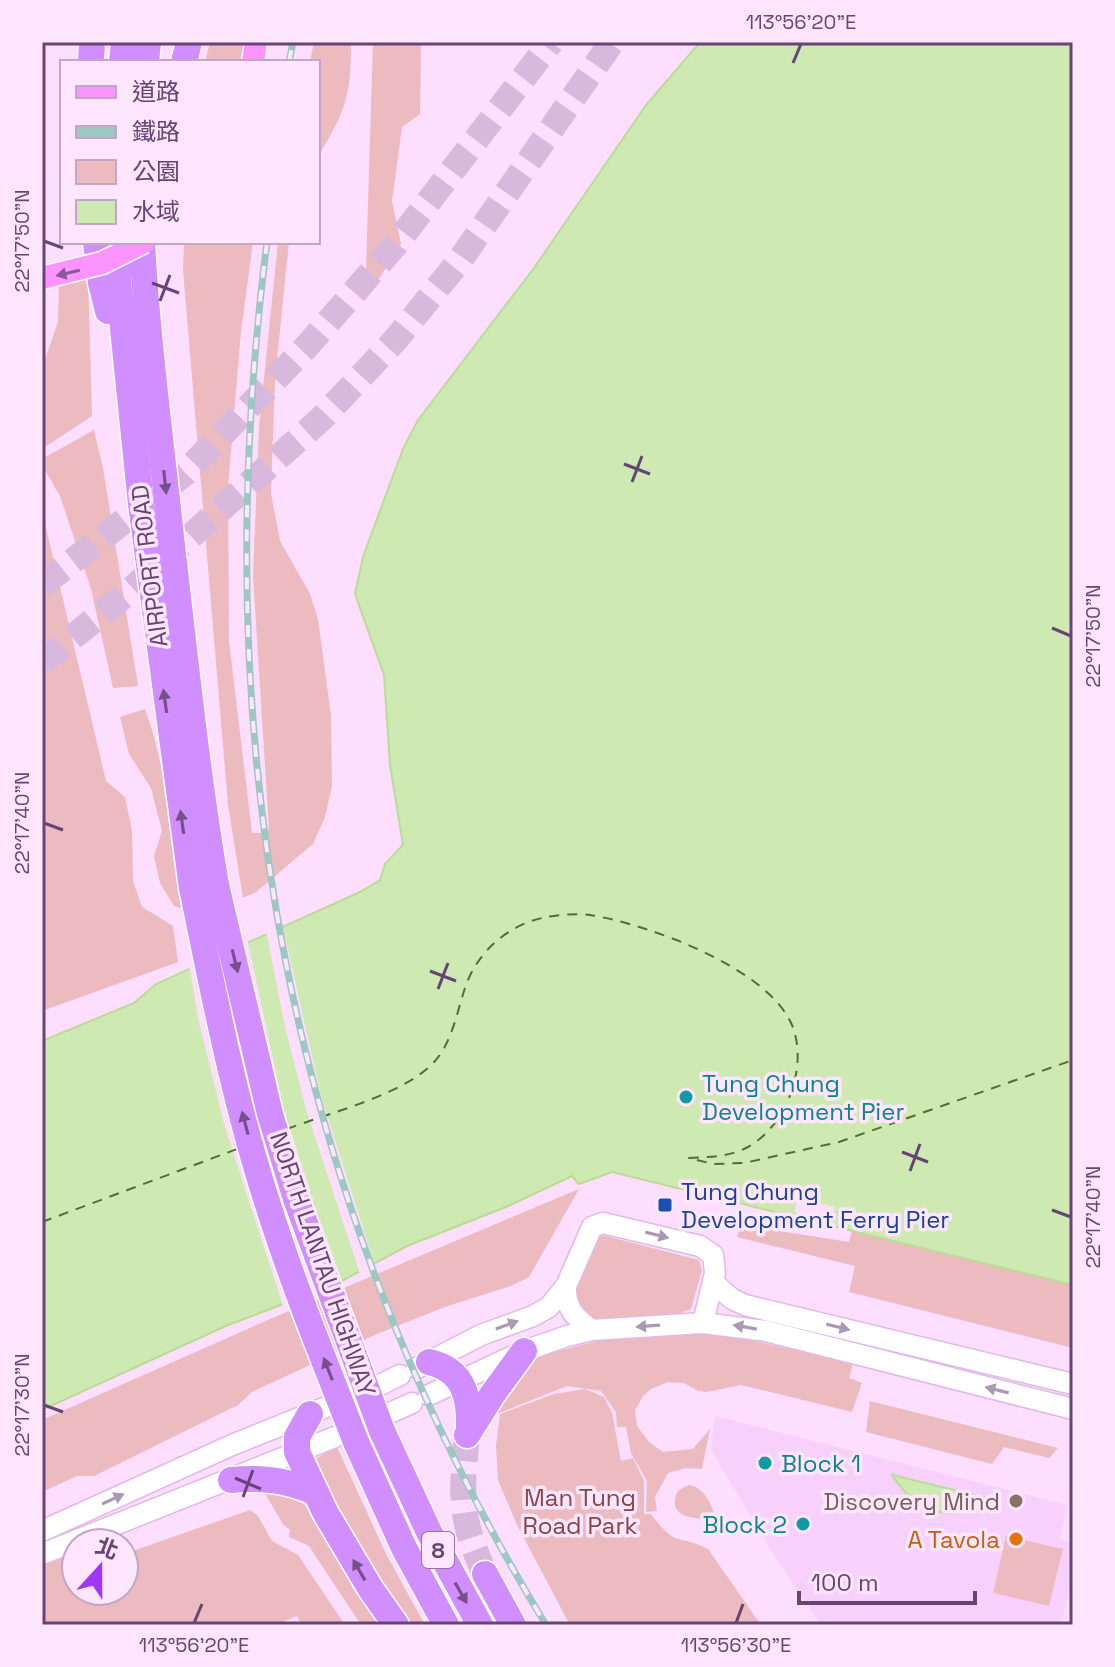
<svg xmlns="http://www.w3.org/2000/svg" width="1115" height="1667" font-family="'Space Grotesk','Noto Sans TC',sans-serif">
	<rect width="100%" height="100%" fill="#fddefe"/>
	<polygon fill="#f7d1fc" points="715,1416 1067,1505 1060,1539 1073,1543 1073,1572 1061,1625 821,1625 777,1560 711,1450"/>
	<g fill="#ecbbbf">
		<polygon points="210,42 244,42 243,62 205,62"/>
		<path d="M314 42H351C351 97 346 109 318 157V62H310Z"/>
		<polygon points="373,42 421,42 420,114 402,127 392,201 401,244 365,301"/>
		<polygon points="184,242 253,242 241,331 228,487 229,641 252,833 266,833 269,829 253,576 259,427 278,242 289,242 275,379 271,493 280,541 310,594 318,619 331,716 332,786 325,817 313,844 256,892 243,898 228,805 183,270"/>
		<polygon points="88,278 92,416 42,449 42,368 58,322 59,284"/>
		<polygon points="94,430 103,468 138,686 113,688 91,589 60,496 42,465 42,459"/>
		<polygon points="42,511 106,781 125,797 132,831 133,881 142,907 173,926 178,962 42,1011"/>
		<path d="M145 709C168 772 172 842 181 908L174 906 160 883 154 856 162 831 151 788 129 754 120 717Z"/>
		<polygon points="579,1189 529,1277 511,1286 445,1307 377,1334 252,1392 238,1405 94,1476 77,1476 42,1492 42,1420 270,1319"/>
		<polygon points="741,1225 849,1242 852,1231 1073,1285 1073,1348 849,1292 855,1266 737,1237"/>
		<polygon points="602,1235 699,1260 702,1270 691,1309 680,1313 597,1319 582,1315 572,1291 597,1237"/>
		<polygon points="681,1333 730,1335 853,1364 849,1378 862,1383 852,1412 741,1385 707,1392 698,1391 684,1383 668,1382 651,1389 643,1396 635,1410 637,1426 649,1442 663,1452 693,1449 710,1429 702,1469 686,1468 668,1473 655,1497 657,1511 646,1512 647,1481 631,1453 626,1427 617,1427 616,1412 601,1391 567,1386 487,1418 535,1357 597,1341"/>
		<path d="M585 1389 604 1397 612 1413 621 1461 633 1458 644 1481V1514H651C677 1549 676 1533 708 1549L761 1625H570L517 1525 498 1480 496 1446 500 1414 554 1394Z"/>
		<polygon points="870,1401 1058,1448 1049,1458 1004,1447 992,1464 866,1432"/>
		<polygon points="337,1447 386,1554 425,1625 407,1625 314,1472 315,1459"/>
		<path d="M689 1485C707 1488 711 1507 718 1522 704 1517 671 1521 675 1499 676 1490 682 1488 689 1485Z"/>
		<polygon points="264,1492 291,1495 309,1508 385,1625 361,1625 309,1546 289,1537 290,1530 283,1524"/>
		<polygon points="250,1510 258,1516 272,1541 298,1555 345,1625 301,1625 297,1616 275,1625 42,1625 42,1560 56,1561 76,1550 76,1568 62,1577 76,1572 76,1591 124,1591 124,1554"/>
		<polygon points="1006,1536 1063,1549 1049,1606 993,1593"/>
	</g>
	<g fill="#cee9b1" stroke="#badc96" stroke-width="2">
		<polygon points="700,42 1073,42 1073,1285 612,1172 579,1184 572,1176 506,1207 407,1246 338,1283 228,1325 42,1410 42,1041 134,1003 156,984 360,892 380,880 385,864 403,845 390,765 384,675 355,594 363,557 384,500 403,449 418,420 534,268 646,105"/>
		<path d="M892 1475 996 1500C953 1522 919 1517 892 1475Z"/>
	</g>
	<g fill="#fddefe">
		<polygon points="282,923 321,1096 376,1269 361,1277 306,1109 285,1027 266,930"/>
		<polygon points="247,938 284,1110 309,1195 342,1286 284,1309 224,1124 198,1018 189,965"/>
		<polygon points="798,1198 835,1207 831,1221 822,1219 820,1227 816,1226 818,1218 794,1212"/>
	</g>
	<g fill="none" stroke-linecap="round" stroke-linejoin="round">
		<g stroke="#506f32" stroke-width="2" stroke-dasharray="10 8" stroke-linecap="butt">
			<path d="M287 1129C329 1113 406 1094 435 1061 452 1042 457 1012 465 988 476 954 506 926 542 918 555 915 576 913 590 915 648 924 768 968 792 1025 809 1067 786 1126 748 1147 730 1157 709 1157 689 1158L713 1164 744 1163 839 1142 1073 1060"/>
			<polyline points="42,1222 237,1149"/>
		</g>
		<g stroke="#d8b8dc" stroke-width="26" stroke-dasharray="26 13" stroke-linecap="butt">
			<polyline points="42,585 185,473 309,344 396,244 551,42"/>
			<polyline points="42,662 131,590 322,418 397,338 460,260 612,42"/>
			<path d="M467 1435C461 1496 459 1517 485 1574"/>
		</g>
		<defs>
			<g id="secondary">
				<polyline points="714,1283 732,1299 745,1305 1073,1384"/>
				<path d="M566 1286C565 1308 575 1318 592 1330"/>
				<polyline points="417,1368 481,1335 533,1316 549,1307 566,1286 592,1227 603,1223 700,1246 713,1255 715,1273 703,1323"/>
				<polyline points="380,1385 400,1375"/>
				<polyline points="429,1395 524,1351 567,1336 592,1330 703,1323 766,1331 1073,1409"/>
				<polyline points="392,1412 412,1403"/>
				<polyline points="42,1531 232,1445 324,1408"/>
				<polyline points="42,1554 335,1437"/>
			</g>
			<polyline id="primary" points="253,62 256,42"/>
			<g id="motorway">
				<polyline points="91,62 92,42"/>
				<polyline points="122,62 124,42"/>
				<polyline points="146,62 148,42"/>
				<polyline points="184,62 189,42"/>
				<polyline points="96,242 101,283 108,311"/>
				<polyline points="118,242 118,280 141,504 192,888"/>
				<path d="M142 242C147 337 160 433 170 528 184 647 196 767 216 885"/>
				<path d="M429 1362C465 1370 470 1399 469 1431"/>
				<polyline points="310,1414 297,1437 297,1452 325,1512 370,1588 396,1625"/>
				<polyline points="382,1431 429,1532 480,1625"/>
				<polyline points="467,1435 492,1395 524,1351"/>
				<polyline points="356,1442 404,1548 446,1625"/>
				<path d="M231 1480C263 1477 287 1480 316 1493"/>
				<polyline points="485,1574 513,1625"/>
			</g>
		</defs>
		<use href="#secondary" stroke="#e1b8ea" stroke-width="23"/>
		<use href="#primary" stroke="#fff" stroke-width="25"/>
		<use href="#motorway" stroke="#fff" stroke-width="29"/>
		<use href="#secondary" stroke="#fff" stroke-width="20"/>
		<use href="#primary" stroke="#fb94ff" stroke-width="22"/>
		<use href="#motorway" stroke="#d18eff" stroke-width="26"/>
		<defs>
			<g id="rail">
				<polyline points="289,62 293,42"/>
				<path d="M267 242C204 736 285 1197 546 1625"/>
			</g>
		</defs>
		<use href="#rail" stroke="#9dc7c2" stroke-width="7"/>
		<use href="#rail" stroke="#fee6ff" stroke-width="4" stroke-dasharray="12" stroke-linecap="butt"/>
		<defs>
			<polyline id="primary-bridge" points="42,278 102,263 144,242"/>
			<g id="motorway-bridge">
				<polyline points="216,885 270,1114 296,1199 382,1431"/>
				<path d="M192 888C214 996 235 1104 269 1208 294 1287 326 1365 356 1442"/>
			</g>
		</defs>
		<use href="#primary-bridge" stroke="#fff" stroke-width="25" stroke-linecap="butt"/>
		<use href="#motorway-bridge" stroke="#fff" stroke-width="29" stroke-linecap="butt"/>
		<use href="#primary-bridge" stroke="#fb94ff" stroke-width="22"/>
		<use href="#motorway-bridge" stroke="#d18eff" stroke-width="26"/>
	</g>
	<defs><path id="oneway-solid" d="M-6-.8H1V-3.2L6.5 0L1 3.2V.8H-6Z" transform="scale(2)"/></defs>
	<use fill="#8c5898" href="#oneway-solid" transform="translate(68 273) rotate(167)"/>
	<g fill="#774f8b">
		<use href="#oneway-solid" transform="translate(165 482) rotate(84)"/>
		<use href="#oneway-solid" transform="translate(165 701) rotate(-98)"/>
		<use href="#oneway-solid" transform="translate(182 822) rotate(-98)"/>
		<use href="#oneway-solid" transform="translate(235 961) rotate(76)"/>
		<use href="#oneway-solid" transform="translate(245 1123) rotate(-105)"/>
		<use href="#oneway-solid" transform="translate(328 1369) rotate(-111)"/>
		<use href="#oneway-solid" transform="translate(359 1570) rotate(-120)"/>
		<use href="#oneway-solid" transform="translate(461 1593) rotate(60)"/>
	</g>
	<g fill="#ab98b4">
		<use href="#oneway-solid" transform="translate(657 1235) rotate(14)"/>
		<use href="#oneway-solid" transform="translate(507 1325) rotate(-20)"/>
		<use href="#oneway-solid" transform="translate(648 1326) rotate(176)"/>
		<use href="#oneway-solid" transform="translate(745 1327) rotate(-170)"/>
		<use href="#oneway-solid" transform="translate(838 1327) rotate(14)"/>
		<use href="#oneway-solid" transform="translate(997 1390) rotate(-166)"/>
		<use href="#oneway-solid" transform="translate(113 1499) rotate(-25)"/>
	</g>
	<path fill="none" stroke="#674476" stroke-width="3" d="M793 63 801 44M44 241 63 248M152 283 179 293M160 301 170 275M624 464 650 474M632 482 642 456M1052 628 1071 636M44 823 63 830M430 971 456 981M438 989 448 963M902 1152 928 1162M910 1171 920 1144M1052 1210 1071 1217M44 1405 63 1412M235 1478 261 1489M243 1497 253 1470M194 1623 202 1604M736 1623 743 1604"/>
	<g fill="#0f9aa8" stroke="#fee6ff" stroke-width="3">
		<circle cx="686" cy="1097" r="8"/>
		<circle cx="765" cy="1463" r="8"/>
		<circle cx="803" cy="1524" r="8"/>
	</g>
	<rect fill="#1a4fb4" stroke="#fee6ff" stroke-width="3" x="657" y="1197" width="16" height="16" rx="4"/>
	<circle fill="#8d6e63" stroke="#fee6ff" stroke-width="3" cx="1016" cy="1501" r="8"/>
	<circle fill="#e8710a" stroke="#fee6ff" stroke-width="3" cx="1016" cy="1539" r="8"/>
	<g text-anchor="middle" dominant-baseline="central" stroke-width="7" stroke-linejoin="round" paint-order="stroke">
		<rect fill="#fee6ff" stroke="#94759f" stroke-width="2" x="422" y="1532" width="32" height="36" rx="6"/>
		<g font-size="22" font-weight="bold" fill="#674476">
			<text x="438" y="1550">8</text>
		</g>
		<g font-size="24" fill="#674476" stroke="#fee6ff">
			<text transform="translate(149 566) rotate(-97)">AIRPORT ROAD</text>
			<text transform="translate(323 1264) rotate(71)">NORTH LANTAU HIGHWAY</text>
		</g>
		<g font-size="24" fill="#0d838f" stroke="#fee6ff" text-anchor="start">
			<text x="702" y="1083">Tung Chung<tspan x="702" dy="28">Development Pier</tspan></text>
			<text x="781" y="1463">Block 1</text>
			<text x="787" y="1524" text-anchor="end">Block 2</text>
		</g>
		<g font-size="24" fill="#164399" stroke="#fee6ff" text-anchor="start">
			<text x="681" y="1191">Tung Chung<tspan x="681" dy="28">Development Ferry Pier</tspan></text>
		</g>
		<g font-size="24" fill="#894340" stroke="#fee6ff">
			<text x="580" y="1497">Man Tung<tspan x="580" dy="28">Road Park</tspan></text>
		</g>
		<g font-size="24" fill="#785e54" stroke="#fee6ff" text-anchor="end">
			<text x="1000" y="1501">Discovery Mind</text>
		</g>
		<g font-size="24" fill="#c56008" stroke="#fee6ff" text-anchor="end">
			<text x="1000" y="1539">A Tavola</text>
		</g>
	</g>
	<rect width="1115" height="1667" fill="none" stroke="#fee6ff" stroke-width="88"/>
	<rect x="60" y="60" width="260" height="184" fill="#fee6ff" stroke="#c2a5c8" stroke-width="2"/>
	<rect x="76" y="86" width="40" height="12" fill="#fb94ff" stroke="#c2a5c8" stroke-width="2"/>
	<text x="132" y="100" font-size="24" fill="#674476">道路</text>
	<rect x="76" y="126" width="40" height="12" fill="#9dc7c2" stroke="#c2a5c8" stroke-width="2"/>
	<text x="132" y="140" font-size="24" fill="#674476">鐵路</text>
	<rect x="76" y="160" width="40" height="24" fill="#ecbbbf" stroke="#c2a5c8" stroke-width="2"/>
	<text x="132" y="180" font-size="24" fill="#674476">公園</text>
	<rect x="76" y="200" width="40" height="24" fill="#cee9b1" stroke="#c2a5c8" stroke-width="2"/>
	<text x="132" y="220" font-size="24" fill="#674476">水域</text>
	<g transform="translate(100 1567) rotate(21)"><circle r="38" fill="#fee6ff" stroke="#c2a5c8" stroke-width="2"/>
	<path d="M0-6L14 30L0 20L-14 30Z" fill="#a136f4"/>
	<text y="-12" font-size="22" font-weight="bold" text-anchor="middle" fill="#674476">北</text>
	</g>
	<path d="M799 1591v12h176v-12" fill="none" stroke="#674476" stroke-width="4"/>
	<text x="811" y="1591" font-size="24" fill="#674476" stroke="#fee6ff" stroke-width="6" paint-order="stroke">100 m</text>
	<rect x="44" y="44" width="1027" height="1579" fill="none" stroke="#674476" stroke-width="3"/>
	<g font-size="20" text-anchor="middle" fill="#674476">
		<text x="801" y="29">113°56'20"E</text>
		<text transform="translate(22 241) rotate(-90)" y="7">22°17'50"N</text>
		<text transform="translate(1093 636) rotate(-90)" y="7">22°17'50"N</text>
		<text transform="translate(22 823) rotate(-90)" y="7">22°17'40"N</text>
		<text transform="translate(1093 1217) rotate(-90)" y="7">22°17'40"N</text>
		<text transform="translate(22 1405) rotate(-90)" y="7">22°17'30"N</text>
		<text x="194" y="1652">113°56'20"E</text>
		<text x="736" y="1652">113°56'30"E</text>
	</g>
</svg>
